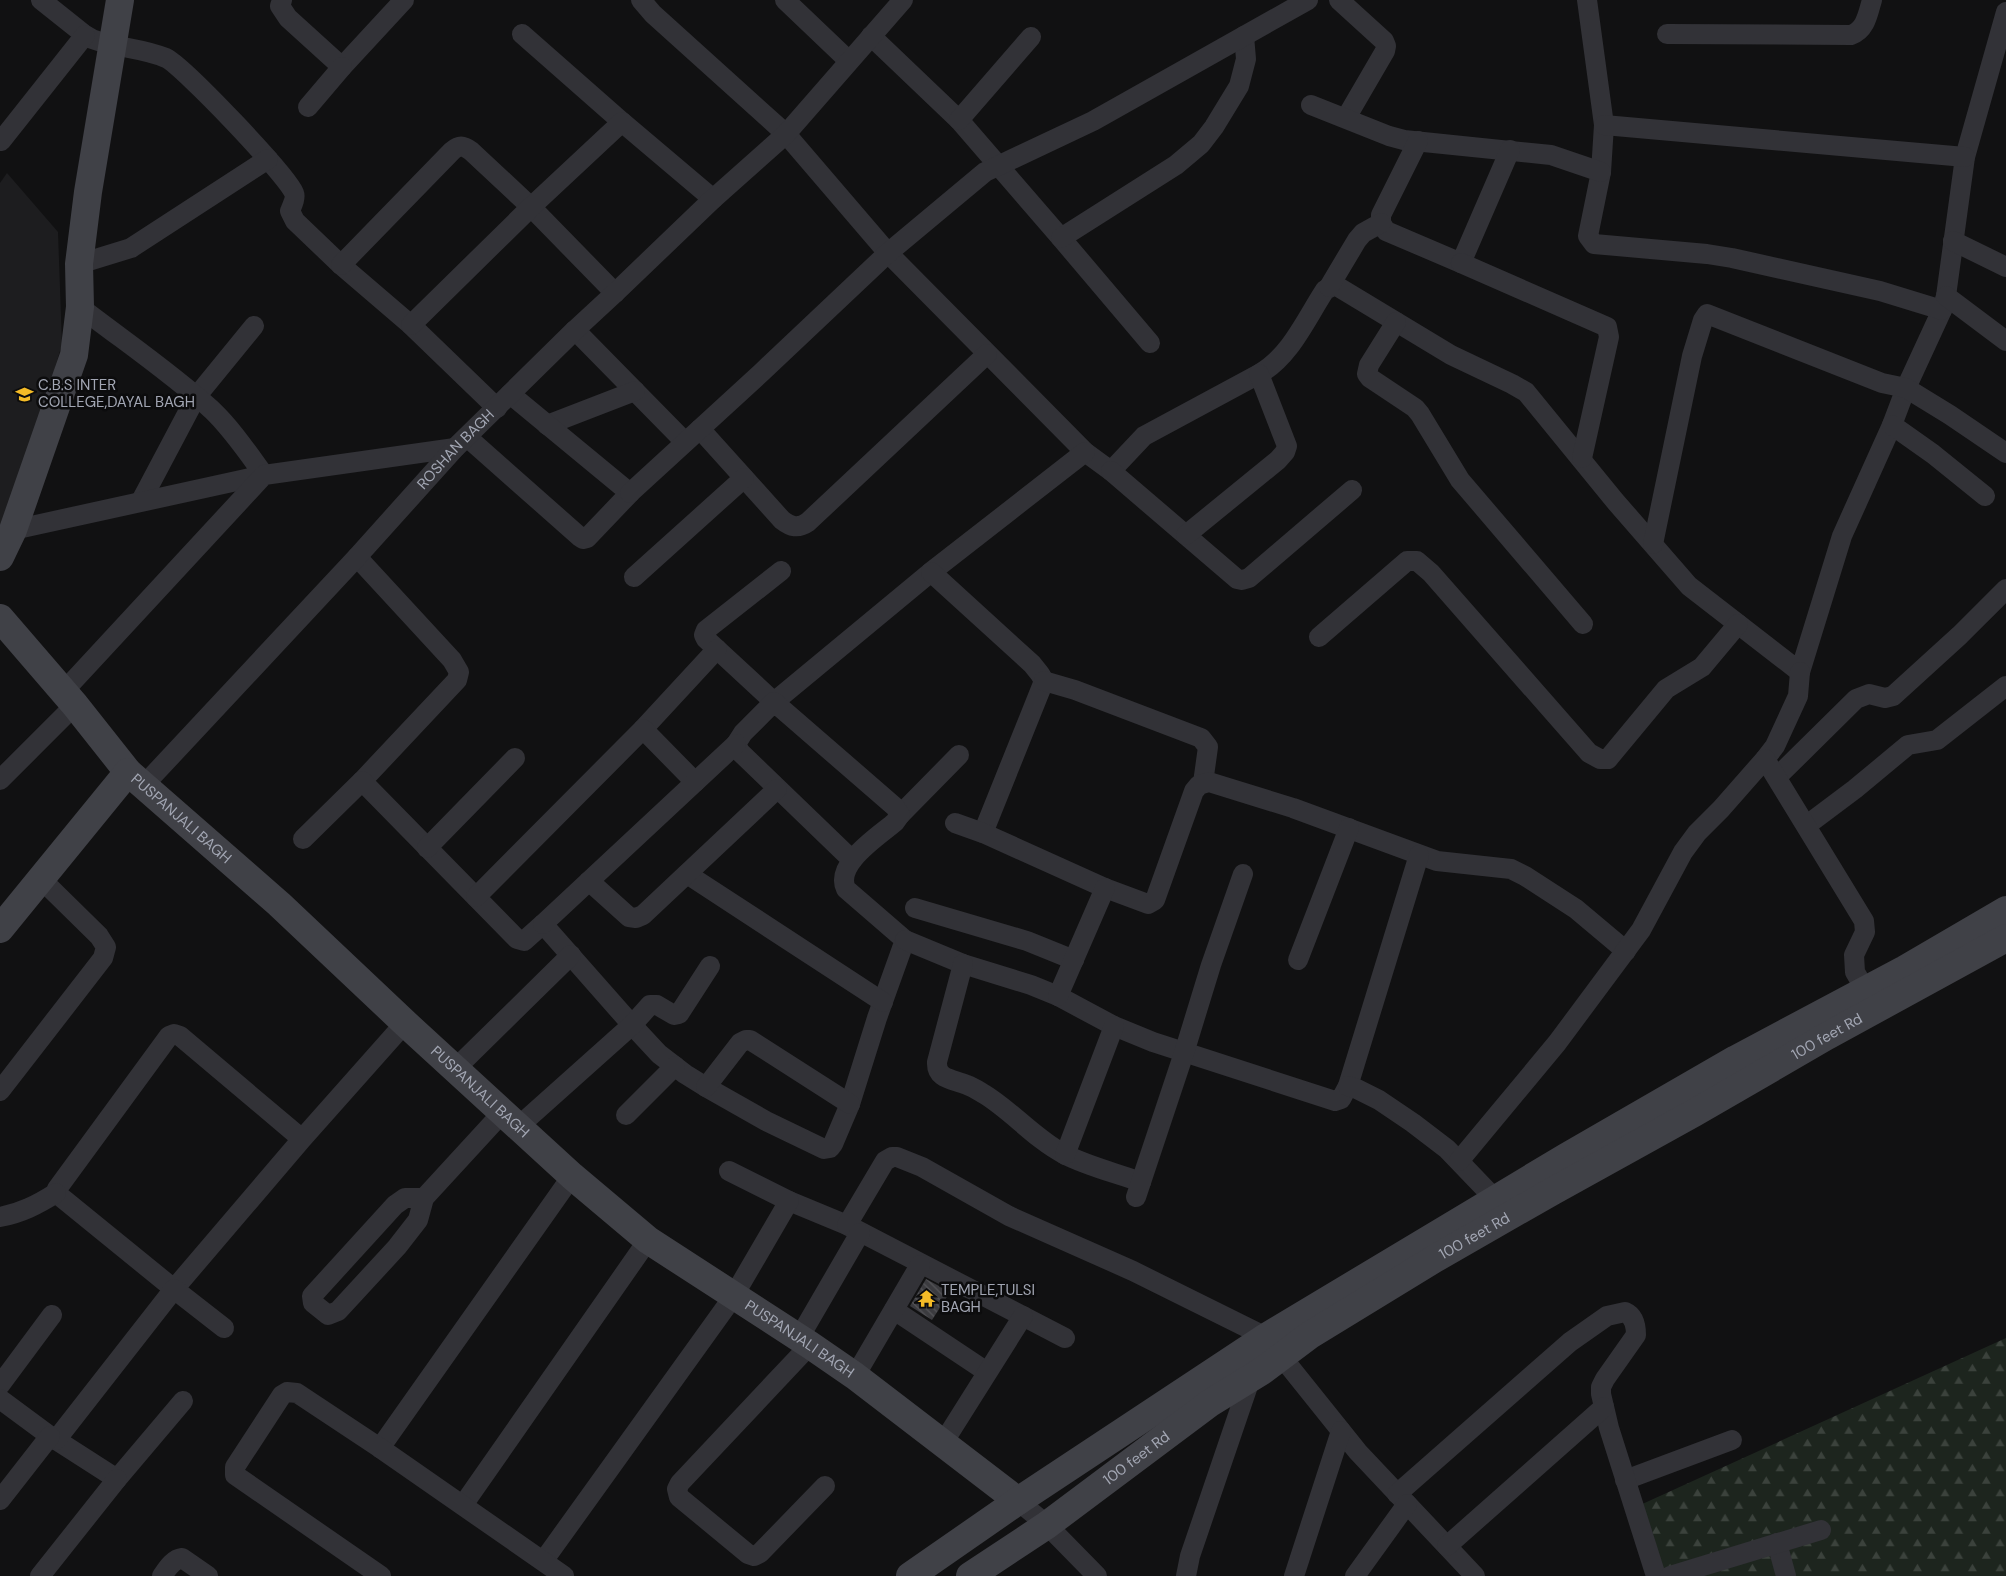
<svg xmlns="http://www.w3.org/2000/svg" width="2006" height="1576" font-family="'DM Sans',sans-serif">
	<defs>
		<pattern id="forest-firs" width="22" height="20" patternUnits="userSpaceOnUse" patternTransform="scale(1.25)"><rect width="22" height="20" fill="#1d251e"/><path d="M5 1l3.5 6h-7zM16 11l3.5 6h-7z" fill="#3b423c"/></pattern>
		<pattern id="building-back-hatch" width="6" height="6" patternUnits="userSpaceOnUse" patternTransform="scale(1.25)"><rect width="6" height="6" fill="#3b3b3f"/><path d="M-1 5l2 2M0 0l6 6M5-1l2 2" fill="none" stroke="#545458"/></pattern>
	</defs>
	<rect width="100%" height="100%" fill="#111112"/>
	<polygon fill="#1d1d1f" points="7,173 58,232 62,344 33,444 0,550 0,183"/>
	<polygon fill="url(#forest-firs)" points="2006,1338 2006,1576 1649,1576 1627,1511"/>
	<polygon fill="url(#building-back-hatch)" points="926,1279 950,1292 932,1320 910,1306"/>
	<g fill="none" stroke-linecap="round" stroke-linejoin="round">
		<g stroke="#323237" stroke-width="20">
			<path d="M41 0 85 35 92 39C116 48 143 48 166 58 183 66 287 175 294 193 296 198 292 206 290 211L295 221 341 265 411 325 497 408"/>
			<polyline points="282,0 280,6 288,18 342,67 404,0"/>
			<path d="M641 0 653 14 786 134 888 253 1085 452 1111 471 1144 436 1259 374C1290 357 1306 319 1325 290L1335 285 1451 355 1512 384 1526 392 1615 501 1689 586 1800 672 1842 536 1892 425 1906 388 1942 310 1946 296 1965 157 2006 12"/>
			<polyline points="785,0 849,61"/>
			<polyline points="1339,0 1384,41 1386,46 1385,51 1346,118"/>
			<polyline points="1587,0 1604,125 1601,172 1588,236 1594,244 1707,254 1732,258 1880,291 1942,310"/>
			<polyline points="522,34 622,122"/>
			<path d="M1667 34 1851 35C1866 30 1868 13 1872 0"/>
			<polyline points="871,36 959,120 1061,238 1150,343"/>
			<polyline points="1311,105 1389,136 1404,140 1551,155 1601,172"/>
			<polyline points="308,107 342,67"/>
			<polyline points="959,120 1031,37"/>
			<polyline points="1604,125 1965,157"/>
			<polyline points="1,141 85,35"/>
			<polyline points="1418,141 1381,215 1381,223 1386,231 1461,263 1510,150"/>
			<polyline points="1061,238 1176,165 1201,144 1214,127 1239,86 1246,59 1244,36"/>
			<polyline points="1953,241 2006,267"/>
			<polyline points="1461,263 1607,327 1609,337 1582,458"/>
			<polyline points="79,264 131,248 268,159"/>
			<path d="M341 265 452 151C459 145 463 145 471 151L531 207 615 293"/>
			<polyline points="1329,287 1357,240 1363,233 1381,223"/>
			<polyline points="1946,296 2006,341"/>
			<polyline points="1396,322 1369,365 1367,374 1370,378 1415,408 1420,414 1460,480 1583,624"/>
			<polyline points="411,325 531,207 622,122 713,199"/>
			<polyline points="575,330 685,442"/>
			<polyline points="547,425 635,391"/>
			<polyline points="1892,425 1933,454 1985,496"/>
			<path d="M700 429 782 520C791 527 798 529 808 522L987 354"/>
			<polyline points="467,437 580,537 583,539 587,538 630,493 510,394"/>
			<polyline points="1111,471 1237,579 1242,580 1249,578 1352,490"/>
			<polyline points="630,493 762,372 888,253 985,172 1093,121 1308,0"/>
			<polyline points="141,501 196,397 254,326"/>
			<path d="M13 530 264 475C248 453 232 429 212 410 170 372 124 341 80 307"/>
			<polyline points="1186,535 1278,460 1285,452 1287,446 1259,374"/>
			<polyline points="1653,544 1692,356 1703,320 1707,314 1882,383 1906,388 1950,415 2006,453"/>
			<polyline points="357,557 452,660 459,672 457,680 362,781"/>
			<polyline points="781,571 706,630 704,635 706,639 774,702 931,572 1085,452"/>
			<polyline points="931,572 1032,664 1040,674 1044,681 983,833"/>
			<polyline points="634,577 744,478"/>
			<polyline points="1319,637 1407,561 1417,561 1431,573 1589,753 1600,759 1608,759 1666,689 1702,667 1738,624"/>
			<polyline points="1044,681 1075,690 1201,738 1208,747 1203,783"/>
			<polyline points="63,692 264,475 455,448"/>
			<polyline points="643,729 717,649"/>
			<polyline points="1765,759 1775,746 1798,696 1800,672"/>
			<polyline points="1777,777 1856,699 1869,694 1885,698 1893,696 1960,635 2006,589"/>
			<polyline points="0,780 75,705"/>
			<path id="s1" d="M144 785 357 557 455 448 575 330 615 293 713 199 786 134 903 0"/>
			<polyline points="900,815 959,755"/>
			<polyline points="955,823 983,833 1105,888 1148,904 1155,900 1194,791 1199,785 1209,782 1293,808 1437,861 1511,869 1525,876 1576,909 1626,951"/>
			<polyline points="1807,825 1855,789 1908,745 1937,740 2006,686"/>
			<path d="M303 839 362 781 517 939 524 941 543 924 632 1025 659 1054 685 1074 706 1087 766 1121 824 1149 830 1148 833 1144 850 1104 877 1018 905 940 846 889C834 864 879 836 895 822L900 815 895 807 774 702 743 733 736 744 740 752 851 859"/>
			<polyline points="427,848 515,758"/>
			<polyline points="687,874 883,1002"/>
			<polyline points="589,881 629,917 636,918 643,915 777,789"/>
			<polyline points="476,897 643,729 695,782"/>
			<polyline points="915,908 1027,941 1074,960"/>
			<polyline points="543,924 736,744"/>
			<polyline points="905,940 963,964 1031,985 1058,996 1114,1026 1153,1042 1335,1101 1341,1099 1348,1086 1419,855"/>
			<polyline points="1298,960 1349,828"/>
			<path d="M963 964 937 1062C936 1080 954 1079 967 1085 973 1087 979 1091 984 1094 1012 1111 1035 1139 1064 1154 1087 1166 1116 1173 1141 1182"/>
			<polyline points="1058,996 1105,888"/>
			<polyline points="455,1069 571,955"/>
			<polyline points="1348,1086 1357,1089 1379,1100 1413,1123 1447,1149 1495,1199"/>
			<polyline points="706,1087 740,1043 746,1040 750,1040 850,1104"/>
			<polyline points="0,1091 103,958 106,947 99,936 41,879"/>
			<polyline points="626,1115 675,1066"/>
			<polyline points="519,1126 632,1025 650,1005 657,1005 674,1015 679,1014 710,966"/>
			<polyline points="302,1139 180,1036 174,1034 169,1036 57,1189 56,1193 174,1289 302,1139 405,1023"/>
			<polyline points="1065,1155 1114,1026"/>
			<polyline points="1459,1161 1557,1043 1641,930 1683,852 1697,833 1721,809 1765,759 1864,921 1865,932 1854,955 1855,972 1866,991"/>
			<polyline points="1136,1197 1184,1053 1211,965 1243,874"/>
			<polyline points="424,1198 405,1198 395,1205 312,1296 313,1303 328,1315 338,1311 397,1247 418,1220 424,1198 503,1112"/>
			<polyline points="789,1201 847,1225 1065,1338"/>
			<path d="M0 1217C21 1213 37 1205 56 1193"/>
			<polyline points="847,1225 885,1161 892,1157 897,1157 922,1167 1009,1216 1133,1271 1266,1337"/>
			<polyline points="894,1310 987,1372"/>
			<polyline points="799,1338 860,1233"/>
			<polyline points="810,1345 680,1483 677,1489 679,1497 748,1554 754,1556 760,1553 825,1486"/>
			<polyline points="1281,1356 1358,1452 1475,1576"/>
			<polyline points="855,1376 920,1265"/>
			<polyline points="0,1385 52,1315"/>
			<polyline points="0,1399 50,1436 117,1479 183,1401"/>
			<polyline points="56,1440 174,1289 224,1328"/>
			<polyline points="943,1443 1023,1316"/>
			<polyline points="380,1448 572,1176"/>
			<polyline points="1625,1480 1732,1440"/>
			<path d="M1397 1494 1570 1342 1607 1316 1625 1312C1634 1316 1636 1326 1636 1335L1605 1379 1601 1387V1394L1609 1428 1656 1576"/>
			<polyline points="0,1500 50,1436"/>
			<polyline points="1018,1501 1047,1525 1097,1576"/>
			<polyline points="463,1505 648,1240"/>
			<polyline points="1777,1543 1786,1576"/>
			<polyline points="1447,1546 1604,1407"/>
			<polyline points="544,1560 733,1297 789,1201 729,1171"/>
			<polyline points="40,1576 117,1479"/>
			<path d="M162 1576C167 1569 173 1559 182 1558L208 1576"/>
			<polyline points="381,1576 235,1475 235,1467 282,1395 287,1392 297,1393 380,1448 564,1576"/>
			<polyline points="1186,1576 1190,1556 1251,1377"/>
			<polyline points="1294,1576 1341,1431"/>
			<polyline points="1355,1576 1407,1504"/>
			<polyline points="1670,1576 1821,1530"/>
		</g>
		<g stroke="#404147" stroke-width="28">
			<polyline points="0,557 13,530 74,355 80,307 79,264 88,192 120,0"/>
			<path id="s2" d="M0 618 75 705 128 772 279 904 405 1023 572 1176 648 1240 810 1345 855 1376 1018 1501"/>
			<polyline points="0,929 128,772"/>
			<polyline points="910,1576 1018,1501 1266,1337 1566,1157 1736,1059 1905,969 2006,910"/>
			<path id="s3" d="M970 1576 1047 1525 1210 1403 1262 1371 1310 1335 1436 1258 1553 1191 1694 1113 1827 1036 2006 938"/>
		</g>
	</g>
	<defs>
		<symbol id="university-bare" viewBox="-9 -9 18 18"><path d="M0-5L7-2L0 1L-7-2ZM-4 1L0 2.5L4 1V4Q0 6-4 4Z" fill="#f4bb27" stroke="#0c0c0d" stroke-width="2.5" paint-order="stroke"/></symbol>
		<symbol id="temple-bare" viewBox="-9 -9 18 18"><path d="M0-6L5-2H3V0L6.5 2.5H4V6H1.5V3h-3V6H-4V2.5H-6.5L-3 0V-2H-5Z" fill="#f4bb27" stroke="#0c0c0d" stroke-width="2.5" paint-order="stroke"/></symbol>
	</defs>
	<g fill-rule="evenodd">
		<use href="#university-bare" x="12" y="382" width="25" height="25"/>
		<use href="#temple-bare" x="914" y="1286" width="25" height="25"/>
	</g>
	<g text-anchor="middle" dominant-baseline="central" stroke-width="5" stroke-linejoin="round" paint-order="stroke">
		<g font-size="15" fill="#a2a6b3" stroke="#0c0c0d" text-anchor="start">
			<text x="38" y="385">C.B.S INTER<tspan x="38" dy="17">COLLEGE,DAYAL BAGH</tspan></text>
			<text x="941" y="1290">TEMPLE,TULSI<tspan x="941" dy="17">BAGH</tspan></text>
		</g>
		<g font-size="15" fill="#a2a6b3" stroke="#0c0c0d">
			<text stroke="none"><textPath href="#s1" startOffset="458">ROSHAN BAGH</textPath></text>
			<text stroke="none"><textPath href="#s2" startOffset="271">PUSPANJALI BAGH</textPath></text>
			<text stroke="none"><textPath href="#s3" startOffset="1014">100 feet Rd</textPath></text>
			<text stroke="none"><textPath href="#s2" startOffset="676">PUSPANJALI BAGH</textPath></text>
			<text stroke="none"><textPath href="#s3" startOffset="609">100 feet Rd</textPath></text>
			<text stroke="none"><textPath href="#s2" startOffset="1081">PUSPANJALI BAGH</textPath></text>
			<text stroke="none"><textPath href="#s3" startOffset="204">100 feet Rd</textPath></text>
		</g>
	</g>
</svg>
